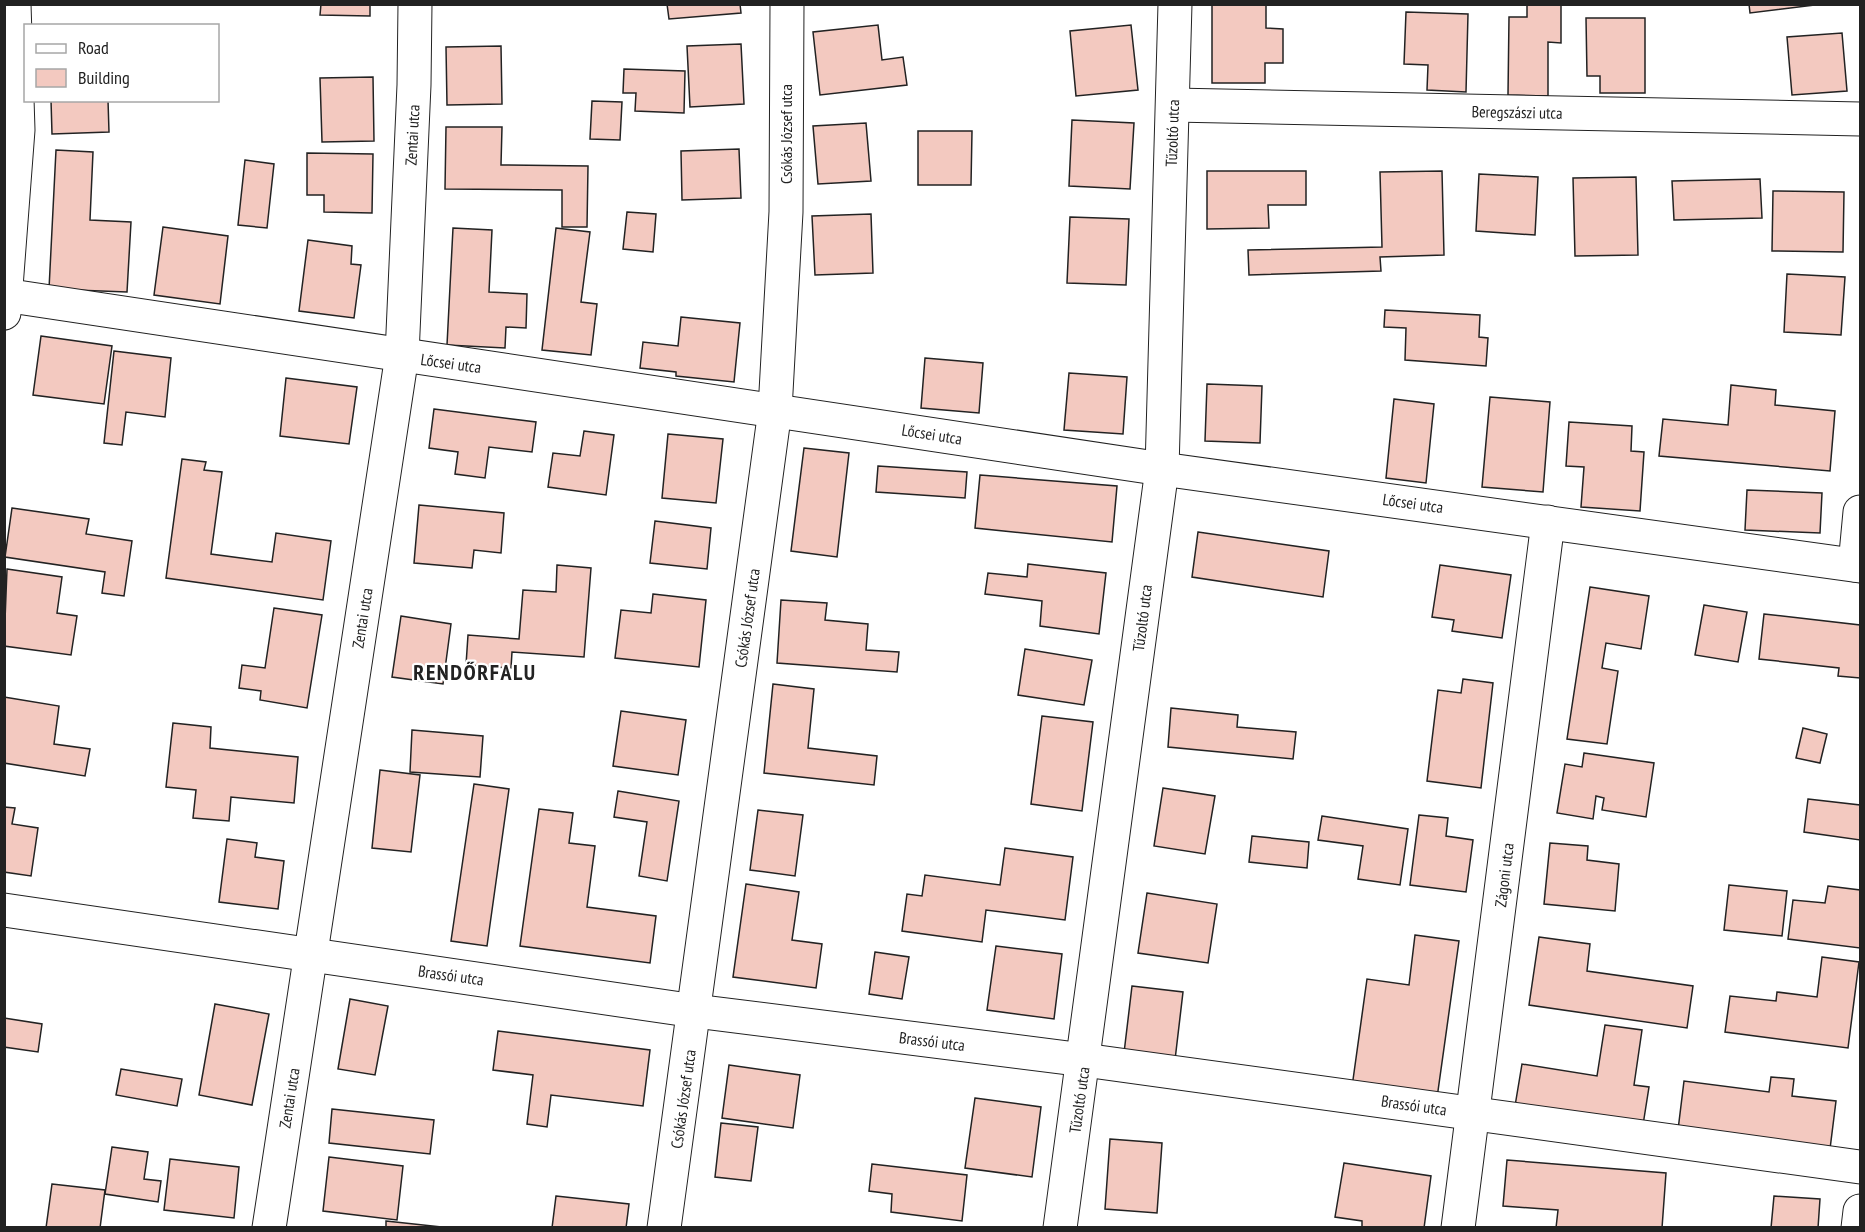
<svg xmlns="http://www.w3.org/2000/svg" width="1865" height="1232" font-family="'PT Sans Narrow',sans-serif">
	<rect width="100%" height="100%" fill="#fff"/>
	<g fill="#f3c9c0" stroke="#222" stroke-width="1.5">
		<polygon points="321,4 370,4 370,16 320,15"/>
		<polygon points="667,4 740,4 741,13 669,19"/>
		<polygon points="1212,4 1266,4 1266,28 1283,29 1283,63 1265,63 1265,83 1212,83"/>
		<polygon points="1527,4 1561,4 1561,43 1548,42 1548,96 1508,95 1509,17 1527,17"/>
		<polygon points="1749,4 1823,4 1750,13"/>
		<polygon points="1406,12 1468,14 1466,92 1427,90 1428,65 1404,64"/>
		<polygon points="1586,18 1645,18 1645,93 1600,93 1600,76 1587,76"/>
		<polygon points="878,25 882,60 903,57 907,85 820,95 813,32"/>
		<polygon points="1131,25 1138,90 1076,96 1070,31"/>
		<polygon points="1842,33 1847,91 1792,95 1787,37"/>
		<polygon points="741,44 744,104 690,107 687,46"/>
		<polygon points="501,46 502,104 447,105 446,47"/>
		<polygon points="624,69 685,71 684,113 635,111 636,93 623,93"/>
		<polygon points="373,77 374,141 322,142 320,78"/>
		<polygon points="51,100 108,100 109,132 52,134"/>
		<polygon points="592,101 622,102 620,140 590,139"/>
		<polygon points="1072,120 1134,123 1130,189 1069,186"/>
		<polygon points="866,123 871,181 818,184 813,126"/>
		<polygon points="446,127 502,127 501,165 588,166 587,227 562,227 562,190 445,189"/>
		<polygon points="918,131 972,131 971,185 918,185"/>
		<polygon points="739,149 741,198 682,200 681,151"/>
		<polygon points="56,150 93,152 90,220 131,222 127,292 49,289"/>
		<polygon points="307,153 373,154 372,213 324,212 324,195 307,195"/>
		<polygon points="245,160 274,164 267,228 238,225"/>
		<polygon points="1207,171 1306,171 1306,205 1268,205 1269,228 1207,229"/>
		<polygon points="1442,171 1444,255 1380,257 1381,271 1249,275 1248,250 1382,247 1380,172"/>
		<polygon points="1479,174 1538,177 1535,235 1476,231"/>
		<polygon points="1636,177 1638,255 1575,256 1573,178"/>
		<polygon points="1760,179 1762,218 1674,220 1672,181"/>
		<polygon points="1773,191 1844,192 1843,252 1772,251"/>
		<polygon points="627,212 656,214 653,252 623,249"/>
		<polygon points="871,214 873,273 815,275 812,216"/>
		<polygon points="1070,217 1129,219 1126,285 1067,283"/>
		<polygon points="163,227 228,236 220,304 154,295"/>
		<polygon points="453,228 492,230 489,292 527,294 526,328 506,327 505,348 447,345"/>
		<polygon points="556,228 590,232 581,302 597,304 591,355 542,350"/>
		<polygon points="308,240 352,246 351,264 361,265 354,318 299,311"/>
		<polygon points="1787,274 1845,277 1841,335 1784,332"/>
		<polygon points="1385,310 1480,315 1479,337 1488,338 1486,366 1405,360 1406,328 1384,327"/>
		<polygon points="681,317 740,323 734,382 676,376 676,372 640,368 643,342 678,346"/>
		<polygon points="41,336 112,346 104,404 33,395"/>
		<polygon points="114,351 171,358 165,417 126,412 122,445 104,443"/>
		<polygon points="925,358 983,363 979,413 921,408"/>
		<polygon points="1069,373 1127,377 1123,434 1064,430"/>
		<polygon points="286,378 357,387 349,444 280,436"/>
		<polygon points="1207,384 1262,386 1260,443 1205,441"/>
		<polygon points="1731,385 1776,390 1775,405 1835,411 1830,471 1659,456 1663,419 1728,425"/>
		<polygon points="1490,397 1550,402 1543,492 1482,487"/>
		<polygon points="1394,399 1434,404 1426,483 1386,478"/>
		<polygon points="434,409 536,422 532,452 489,447 485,478 455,474 458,452 429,448"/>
		<polygon points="1569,422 1632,426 1631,451 1644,452 1640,511 1581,507 1584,467 1566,466"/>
		<polygon points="584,431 614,435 606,495 548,487 553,453 580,456"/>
		<polygon points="668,434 723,439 716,503 662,498"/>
		<polygon points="804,448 849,453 837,557 791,551"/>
		<polygon points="182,459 206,462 204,470 222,472 211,554 272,562 276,533 331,541 323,600 166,578"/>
		<polygon points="878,466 967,472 965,498 876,492"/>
		<polygon points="980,475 1117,486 1112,542 975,528"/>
		<polygon points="1747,490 1822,493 1820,533 1745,530"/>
		<polygon points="419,505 504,513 501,553 474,550 472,568 414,563"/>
		<polygon points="12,508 89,519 86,534 132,541 124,596 102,593 105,572 5,557"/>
		<polygon points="655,521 711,528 707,569 650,563"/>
		<polygon points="1198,532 1329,551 1323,597 1192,577"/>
		<polygon points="1028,564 1106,573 1099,634 1040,626 1042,601 985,594 988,573 1027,577"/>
		<polygon points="557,565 591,568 584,657 512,652 511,668 466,665 468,635 519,639 523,590 556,592"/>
		<polygon points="1440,565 1511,575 1502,638 1452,631 1454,620 1432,617"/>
		<polygon points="7,569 62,577 57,613 77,616 71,655 4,646"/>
		<polygon points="1590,587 1649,596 1641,649 1606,643 1602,668 1618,671 1607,744 1567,739"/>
		<polygon points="653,594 706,600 699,667 615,658 621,610 651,613"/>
		<polygon points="781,600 827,603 825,620 868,624 866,650 899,652 897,672 777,663"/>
		<polygon points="1704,605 1747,612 1738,662 1695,655"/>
		<polygon points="274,608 322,615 307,708 260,700 261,691 239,688 242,665 265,668"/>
		<polygon points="1764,614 1860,625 1860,678 1838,676 1839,668 1759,659"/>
		<polygon points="401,616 451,624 443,684 392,677"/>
		<polygon points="1025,649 1092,660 1084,705 1018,695"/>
		<polygon points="1463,679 1493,683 1481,788 1427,781 1438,690 1461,693"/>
		<polygon points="773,684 814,689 808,748 877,756 874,785 764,773"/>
		<polygon points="4,697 59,706 54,744 90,749 85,776 4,763"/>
		<polygon points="1171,708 1238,715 1237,727 1296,732 1293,759 1168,747"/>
		<polygon points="621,711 686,720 678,775 613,766"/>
		<polygon points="1042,716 1093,722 1082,811 1031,804"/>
		<polygon points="173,723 211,727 210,748 298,757 294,803 231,797 229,821 193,818 196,790 166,787"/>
		<polygon points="1803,728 1827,734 1820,763 1796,758"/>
		<polygon points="412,730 483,736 480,777 410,772"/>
		<polygon points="1584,753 1654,763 1646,817 1602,810 1604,798 1596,796 1593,819 1557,813 1565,764 1582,767"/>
		<polygon points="380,770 420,775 411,852 372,848"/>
		<polygon points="474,784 509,789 487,946 451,941"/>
		<polygon points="1163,788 1215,796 1205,854 1154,846"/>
		<polygon points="618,791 679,801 667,881 639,876 647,822 614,817"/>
		<polygon points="1808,799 1860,805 1860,840 1804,832"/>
		<polygon points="4,807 15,808 12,824 38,828 31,876 4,872"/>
		<polygon points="539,809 573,813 569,843 595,846 587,907 656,916 650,963 520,946"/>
		<polygon points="758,810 803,815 795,876 750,870"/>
		<polygon points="1419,815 1448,818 1446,836 1473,840 1466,892 1410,885"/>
		<polygon points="1322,816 1408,829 1400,885 1358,879 1363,846 1318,840"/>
		<polygon points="1252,836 1309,842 1307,868 1249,862"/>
		<polygon points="227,839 257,843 255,857 284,861 278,909 219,902"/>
		<polygon points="1550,843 1588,846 1587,860 1619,864 1615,911 1544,904"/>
		<polygon points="1005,848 1073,857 1065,920 986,910 982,942 902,931 907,894 922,896 925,875 1000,885"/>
		<polygon points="746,884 799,892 792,940 822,944 816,988 733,977"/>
		<polygon points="1729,885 1787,891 1782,936 1724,930"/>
		<polygon points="1828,886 1860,890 1860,948 1788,939 1793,900 1825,903"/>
		<polygon points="1147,893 1217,904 1208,963 1138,953"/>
		<polygon points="1415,935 1459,941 1437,1098 1352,1087 1367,979 1409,985"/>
		<polygon points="1539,937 1590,944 1587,971 1693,986 1687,1028 1529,1005"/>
		<polygon points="996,946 1062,954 1054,1019 987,1010"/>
		<polygon points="875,952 909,957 902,999 869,994"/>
		<polygon points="1822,957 1859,962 1848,1048 1725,1032 1730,996 1776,1001 1777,992 1817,997"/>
		<polygon points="1132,986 1183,992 1175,1060 1124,1053"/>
		<polygon points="350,999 388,1006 375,1075 338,1069"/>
		<polygon points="215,1004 269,1014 252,1105 199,1095"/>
		<polygon points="4,1018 42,1024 38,1052 4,1047"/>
		<polygon points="1605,1025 1642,1030 1634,1085 1649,1087 1643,1125 1515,1106 1522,1064 1597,1076"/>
		<polygon points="498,1031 650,1050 643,1106 551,1095 547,1127 527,1124 533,1075 493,1070"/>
		<polygon points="729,1065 800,1075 793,1128 722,1118"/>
		<polygon points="121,1069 182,1079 177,1106 116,1095"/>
		<polygon points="1771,1077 1794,1079 1792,1096 1836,1101 1830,1149 1678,1130 1684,1081 1769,1092"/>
		<polygon points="975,1098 1041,1107 1032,1177 965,1168"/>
		<polygon points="332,1109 434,1120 430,1154 329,1143"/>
		<polygon points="721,1123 758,1127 751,1181 715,1177"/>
		<polygon points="1110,1139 1162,1143 1157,1213 1105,1209"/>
		<polygon points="112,1147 148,1152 144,1179 161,1181 158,1202 105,1194"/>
		<polygon points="329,1157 403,1166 397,1220 323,1211"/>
		<polygon points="170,1159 239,1167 234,1218 164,1210"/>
		<polygon points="1507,1160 1666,1173 1662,1228 1556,1228 1558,1210 1503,1206"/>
		<polygon points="1344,1163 1431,1176 1424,1228 1362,1228 1362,1221 1335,1217"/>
		<polygon points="872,1164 967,1175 962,1221 891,1212 892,1194 869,1191"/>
		<polygon points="52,1184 105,1190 100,1228 46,1228"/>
		<polygon points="556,1196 629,1204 626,1228 552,1228"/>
		<polygon points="1774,1196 1820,1199 1818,1228 1771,1228"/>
		<polygon points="386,1221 451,1228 386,1228"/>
	</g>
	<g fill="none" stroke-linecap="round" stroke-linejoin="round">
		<defs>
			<g id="minor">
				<polyline points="1173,105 1860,119"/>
				<polyline points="4,295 1162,469 1860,566"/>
				<polyline points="4,313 18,130 14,4"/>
				<polyline points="1855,565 1860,512"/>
				<polyline points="4,910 695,1011 1084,1060 1860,1167"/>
				<polyline points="269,1228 402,355 414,85 415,4"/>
				<polyline points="664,1228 775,410 786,212 787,4"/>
				<polyline points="1060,1228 1162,469 1175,4"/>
				<polyline points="1458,1228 1548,522"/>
				<polyline points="1858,1228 1860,1211"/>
			</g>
		</defs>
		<use href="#minor" stroke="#222" stroke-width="35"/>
		<use href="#minor" stroke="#fff" stroke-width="33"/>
	</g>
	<g text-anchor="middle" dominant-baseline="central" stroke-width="4.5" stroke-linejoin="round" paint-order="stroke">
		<g font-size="16" fill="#222" stroke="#fff">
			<text transform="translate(1517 112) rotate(1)">Beregszászi utca</text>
			<text transform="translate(1172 133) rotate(-88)">Tűzoltó utca</text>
			<text transform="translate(786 134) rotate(-90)">Csókás József utca</text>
			<text transform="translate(412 135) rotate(-87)">Zentai utca</text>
			<text transform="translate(451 363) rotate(8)">Lőcsei utca</text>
			<text transform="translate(932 434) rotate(9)">Lőcsei utca</text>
			<text transform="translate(1413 503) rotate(8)">Lőcsei utca</text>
			<text transform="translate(362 618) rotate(-81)">Zentai utca</text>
			<text transform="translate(747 618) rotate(-82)">Csókás József utca</text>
			<text transform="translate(1142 618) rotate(-83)">Tűzoltó utca</text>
			<text transform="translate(1504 875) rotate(-83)">Zágoni utca</text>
			<text transform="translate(451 975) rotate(8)">Brassói utca</text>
			<text transform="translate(932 1041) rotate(7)">Brassói utca</text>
			<text transform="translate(289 1098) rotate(-81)">Zentai utca</text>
			<text transform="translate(683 1099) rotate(-82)">Csókás József utca</text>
			<text transform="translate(1079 1100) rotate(-82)">Tűzoltó utca</text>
			<text transform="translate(1414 1105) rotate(8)">Brassói utca</text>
		</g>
		<g font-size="22" font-weight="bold" letter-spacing="1.5" fill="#222" stroke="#fff">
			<text x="475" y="672">RENDŐRFALU</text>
		</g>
	</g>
	<rect width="1865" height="1232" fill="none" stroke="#222222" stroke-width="12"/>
	<rect x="24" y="24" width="195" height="78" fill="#ffffff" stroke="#a7a7a7" stroke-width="1.5"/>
	<rect x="36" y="44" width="30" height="9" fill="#ffffff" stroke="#a7a7a7" stroke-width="1.5"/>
	<text x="78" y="54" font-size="18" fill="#222222">Road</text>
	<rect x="36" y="69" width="30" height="18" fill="#f3c9c0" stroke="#a7a7a7" stroke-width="1.5"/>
	<text x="78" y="84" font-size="18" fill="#222222">Building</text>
</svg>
